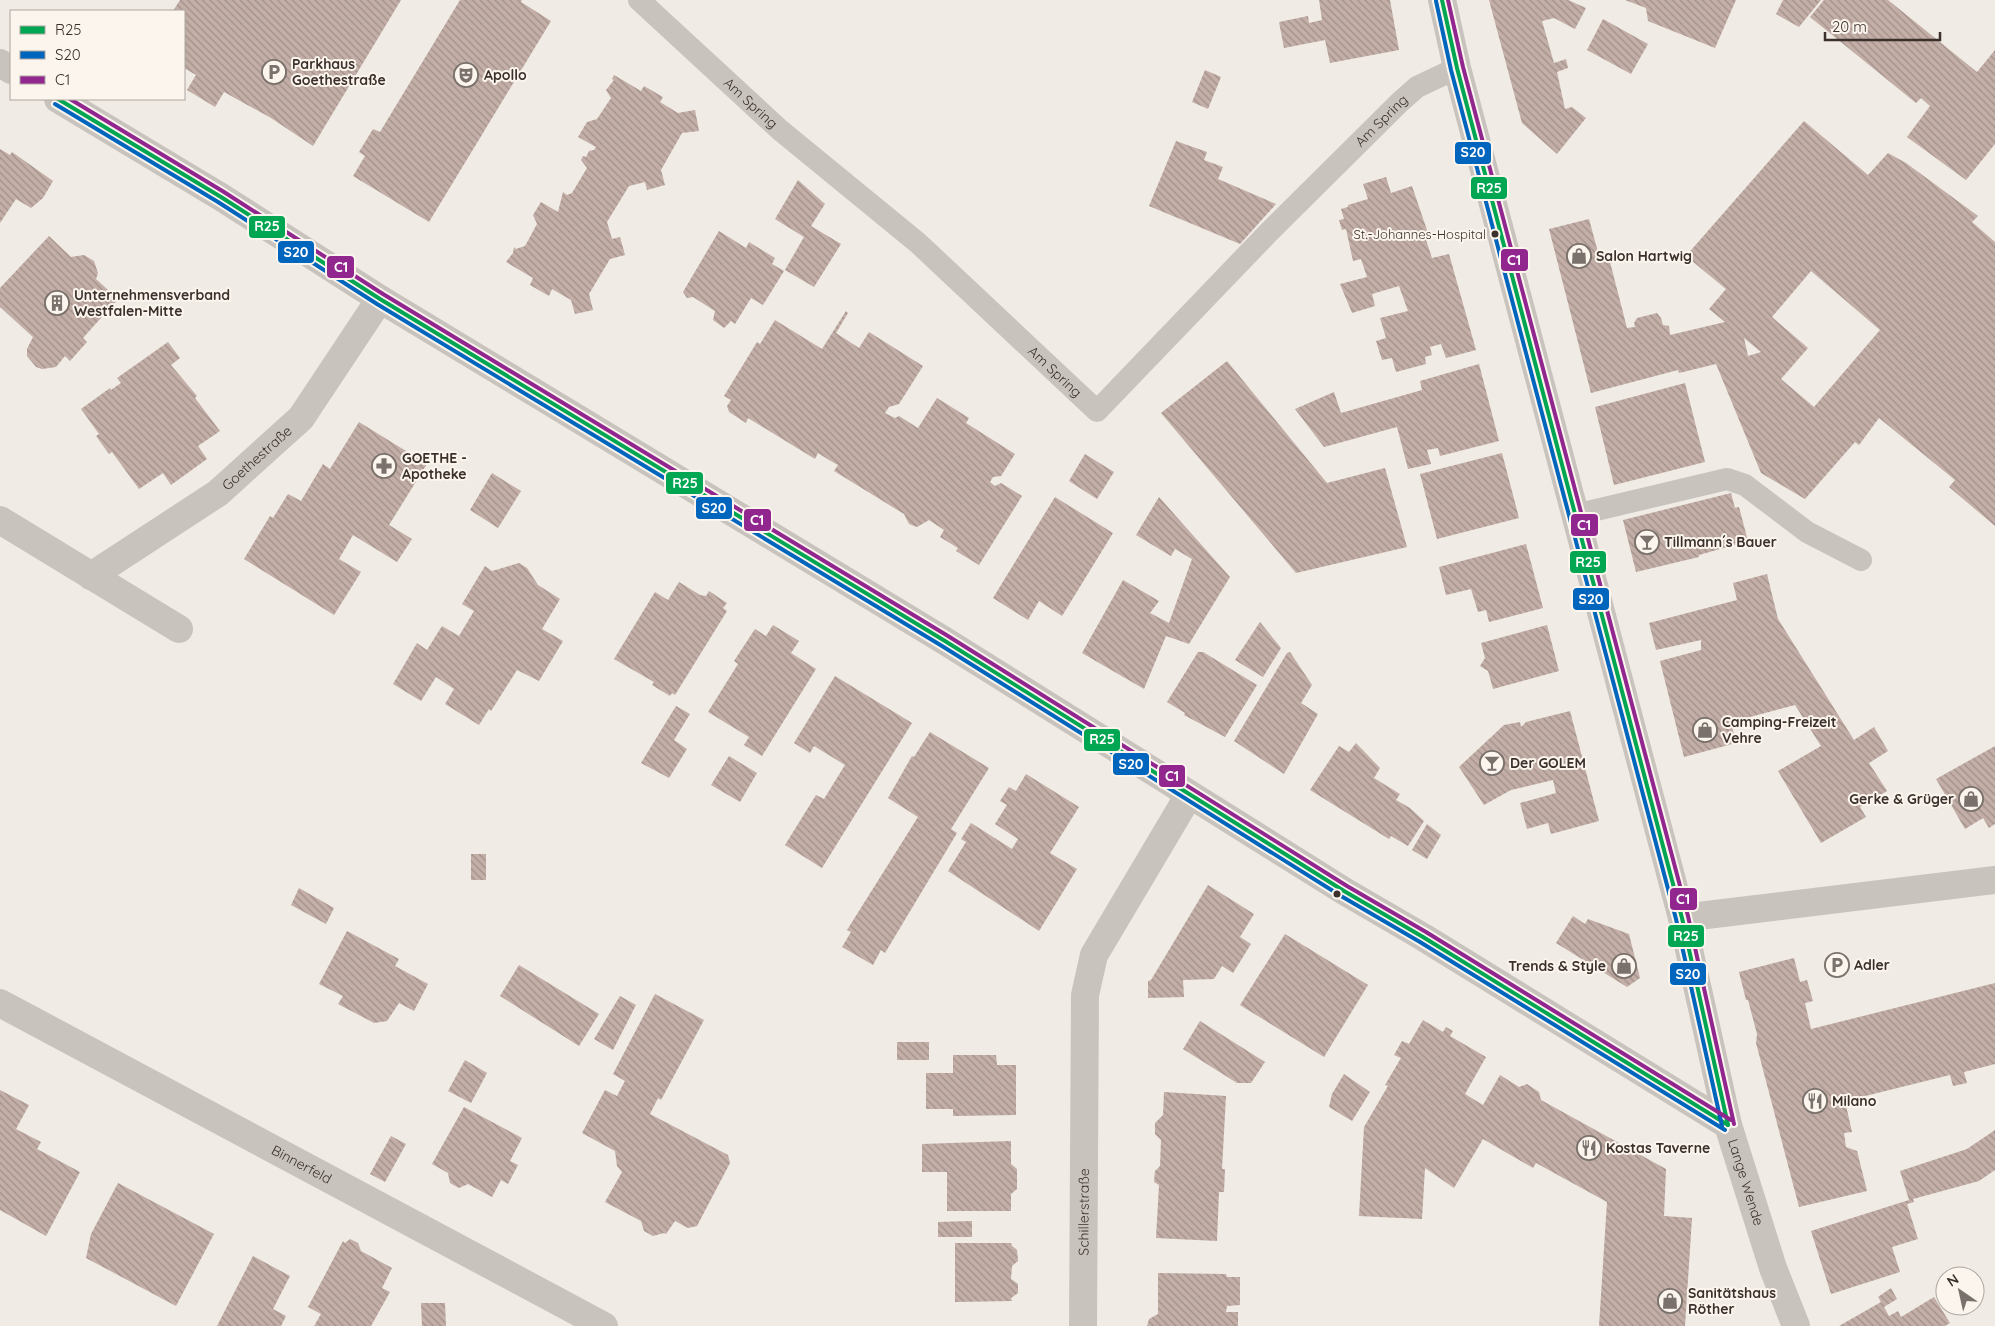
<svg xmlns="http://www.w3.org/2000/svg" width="1995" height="1326" font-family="Quicksand,sans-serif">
	<defs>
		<pattern id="building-back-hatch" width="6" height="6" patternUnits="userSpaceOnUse" patternTransform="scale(1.25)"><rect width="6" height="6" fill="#c3afa7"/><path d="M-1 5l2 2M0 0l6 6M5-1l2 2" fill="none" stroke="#a08f88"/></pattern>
	</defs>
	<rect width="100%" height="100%" fill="#f0ebe5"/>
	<g fill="url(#building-back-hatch)" fill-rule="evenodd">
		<polygon points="180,0 401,0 313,146 271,118 224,92 215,107 187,90 196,75 184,68 184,11 173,11"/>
		<polygon points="460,0 522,0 521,2 551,21 429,222 353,176 365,156 359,152 373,129 380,132"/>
		<polygon points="1319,0 1390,0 1399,50 1330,63 1325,40 1284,48 1279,22 1308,16 1309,23 1322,20"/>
		<polygon points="1489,0 1568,0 1586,8 1575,29 1554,18 1542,21 1554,63 1566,59 1568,68 1557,72 1565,109 1572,107 1586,118 1557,154 1522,123"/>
		<polygon points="1625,0 1736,0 1715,48 1648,21 1646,8"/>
		<polygon points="1783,0 1821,0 1799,27 1776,14"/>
		<polygon points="1824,0 1888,0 1977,72 1995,50 1995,144 1966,180 1907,137 1930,106 1921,98 1916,103 1810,17"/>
		<polygon points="1603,19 1648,44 1631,74 1587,50"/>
		<polygon points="1205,70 1221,77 1208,109 1192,102"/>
		<polygon points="614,75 641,91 644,86 663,97 660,102 678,113 695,110 699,131 682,133 661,170 665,185 647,190 645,182 629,186 607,222 612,239 620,237 625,255 610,259 589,294 593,310 575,314 571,300 552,289 549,296 530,285 533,278 506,262 513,253 514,247 516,249 525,246 537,224 533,215 541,202 558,212 563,192 567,195 572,193 587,168 581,160 583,156 586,157 589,151 594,150 596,147 578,137 587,122 597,119 611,98 606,90 614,80 612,79"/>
		<path d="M1804 121 1868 175 1888 153 1906 163 1978 216 1972 222 1995 242V526L1949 487 1955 480 1879 418 1859 445 1855 442 1805 499 1761 473 1716 364 1679 373 1678 370 1591 393 1549 229 1589 219 1599 256 1608 254 1627 328 1635 327 1634 323 1637 318 1657 313 1661 318 1663 325 1669 326 1670 335 1725 322 1709 309 1726 289 1686 256ZM1811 271 1880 330 1814 407 1781 379 1808 348 1772 317ZM1744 338 1761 352 1748 356Z"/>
		<polygon points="1176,141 1207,152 1204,160 1223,167 1218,179 1276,204 1240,244 1149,206"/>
		<polygon points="0,149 10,155 12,152 53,181 43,198 31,208 16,199 0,223"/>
		<polygon points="1386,177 1391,193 1412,186 1430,239 1426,240 1432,258 1449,254 1476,350 1446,358 1441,344 1430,347 1432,355 1425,357 1426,364 1396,372 1392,358 1382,360 1376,341 1386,338 1380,318 1408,311 1399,286 1372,294 1375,306 1352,313 1340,284 1367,277 1361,259 1353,261 1346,229 1342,230 1339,220 1344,219 1341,209 1348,207 1348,205 1368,199 1363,184"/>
		<polygon points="798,180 825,204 811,226 841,244 814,287 785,270 804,237 775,219"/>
		<polygon points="719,231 746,248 749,242 775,258 772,264 784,271 763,305 751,298 735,324 731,321 724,328 713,320 715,311 693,297 687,298 683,292"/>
		<polygon points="49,236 71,257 84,255 94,261 98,273 96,279 118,299 83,338 87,342 70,361 65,356 56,367 42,369 36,367 27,356 27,349 33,337 0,307 0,288"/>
		<polygon points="846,311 848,313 836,333 859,348 869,332 923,366 899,404 889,407 885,413 895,418 899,416 918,428 937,398 969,418 966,423 1015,454 1001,476 993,477 990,482 995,486 1001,483 1022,496 979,565 956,551 958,548 940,537 944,530 929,520 917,527 909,524 904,514 834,471 838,465 829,460 818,453 815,459 748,418 746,423 729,412 727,406 731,400 724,396 757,342 760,344 775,320 822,349"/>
		<polygon points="168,342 180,358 171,365 197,396 195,398 220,431 198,446 207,459 171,485 163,473 139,489 112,452 109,454 96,436 99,434 81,409 110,388 111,390 121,383 117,378"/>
		<polygon points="1227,361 1327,483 1385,468 1407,547 1296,573 1161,413"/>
		<polygon points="1479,364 1499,441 1440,456 1438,448 1427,450 1431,464 1408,469 1397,427 1324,447 1295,409 1334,392 1341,413 1422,390 1420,381"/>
		<polygon points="1685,383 1705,462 1614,485 1595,407"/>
		<polygon points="359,422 427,464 389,525 412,539 397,562 353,535 339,559 361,572 334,615 244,559 270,516 273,518 288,494 301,501 323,464 330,469"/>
		<polygon points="1502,453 1519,518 1437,539 1420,474"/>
		<polygon points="1085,454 1114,472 1097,499 1069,481"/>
		<polygon points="492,473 521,491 498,528 470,510"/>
		<polygon points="1731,493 1735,508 1739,507 1748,541 1699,555 1699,557 1636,572 1623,520"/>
		<polygon points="1055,497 1113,533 1062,616 1039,601 1028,620 993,598"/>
		<polygon points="1159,497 1230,577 1189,644 1166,636 1144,689 1082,653 1123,580 1159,601 1150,613 1169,623 1192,559 1175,549 1171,556 1136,535"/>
		<polygon points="1526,544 1543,608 1489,622 1486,610 1478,612 1471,589 1446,595 1439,567"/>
		<polygon points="519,563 527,568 538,585 560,599 542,629 563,641 539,681 517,670 491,711 489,709 479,725 445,704 454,689 436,677 421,701 393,684 417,643 427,650 442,626 459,636 474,611 462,604 485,566 492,571"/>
		<polygon points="1767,574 1778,619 1854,740 1874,727 1888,751 1869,763 1887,791 1860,807 1866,817 1821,843 1778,771 1821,746 1795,705 1731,722 1736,743 1684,757 1660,661 1701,650 1701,640 1656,650 1649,623 1737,600 1733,583"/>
		<polygon points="679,582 700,595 706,596 709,591 727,603 723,608 727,611 675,695 672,693 670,696 652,685 654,682 614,659 655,592 668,600"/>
		<polygon points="1260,622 1281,648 1263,677 1235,660"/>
		<polygon points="773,625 799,641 791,653 816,669 762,756 744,745 749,737 708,712 738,664 734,661 755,629 766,636"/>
		<polygon points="1547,625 1559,671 1493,689 1488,671 1480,666 1485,658 1481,643"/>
		<polygon points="1198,652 1203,652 1257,685 1225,737 1184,715 1185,713 1167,702"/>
		<polygon points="1290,652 1312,685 1301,703 1318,714 1284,774 1234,741 1287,653"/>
		<polygon points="835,676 912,723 822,868 785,845 816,795 824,799 845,765 814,746 810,753 794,743"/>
		<polygon points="676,706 690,714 674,740 687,749 669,778 641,763"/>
		<polygon points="1570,711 1599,821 1551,834 1548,823 1527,829 1520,803 1556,793 1553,780 1511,790 1484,805 1459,767 1504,725 1520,722 1521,727 1526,722"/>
		<polygon points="930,732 989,768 951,829 957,833 885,953 881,950 873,965 842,947 851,932 847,930 918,817 888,798 912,756 914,757"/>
		<polygon points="1356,743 1380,768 1374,778 1400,794 1396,800 1410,808 1424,821 1408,846 1391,836 1389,839 1310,790 1339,746 1349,752"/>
		<polygon points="1995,746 1995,824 1989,828 1983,818 1965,829 1936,779"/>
		<polygon points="729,756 757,773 740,802 711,785"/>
		<polygon points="1026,774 1079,807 1050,853 1077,869 1039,931 948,871 966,842 961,839 971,823 1012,849 1018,839 995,824 1007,805 1000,801 1009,787 1016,791"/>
		<polygon points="1427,824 1441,835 1427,859 1412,850"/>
		<rect x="471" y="854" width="15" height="26"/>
		<polygon points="1208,885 1254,914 1240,937 1251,944 1233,973 1222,966 1214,979 1183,980 1184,997 1148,998 1148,981 1151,980"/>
		<polygon points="299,888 334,908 326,924 291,905"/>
		<polygon points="1573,916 1585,924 1588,919 1629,934 1640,978 1627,987 1556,943"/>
		<polygon points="347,931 399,959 395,966 428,984 414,1011 399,1003 387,1021 374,1023 338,1004 343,996 319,984"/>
		<polygon points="1285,934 1368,985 1324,1057 1240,1005"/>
		<polygon points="1794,958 1800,982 1807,980 1813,1001 1805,1003 1811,1029 1995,983 1995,1064 1964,1072 1967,1083 1953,1086 1950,1075 1845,1101 1852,1132 1844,1133 1846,1147 1857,1151 1867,1191 1799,1207 1756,1043 1757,1034 1748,1000 1746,1000 1739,972"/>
		<polygon points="519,965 599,1014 579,1046 500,996"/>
		<polygon points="655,994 704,1020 661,1100 658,1098 650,1114 728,1155 730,1163 697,1226 688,1228 675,1221 666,1234 664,1233 653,1236 644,1231 641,1221 605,1202 622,1172 617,1166 615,1151 582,1133 605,1090 617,1096 625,1081 613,1074"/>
		<polygon points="620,996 636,1005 613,1050 594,1039"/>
		<polygon points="1423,1020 1443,1032 1446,1027 1453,1031 1450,1036 1486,1057 1465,1094 1483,1105 1500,1075 1519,1087 1527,1084 1539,1092 1541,1100 1666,1169 1664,1216 1692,1218 1685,1326 1599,1326 1607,1202 1536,1163 1533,1168 1483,1139 1454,1188 1425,1168 1422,1219 1359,1216 1364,1127 1388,1086 1385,1085 1401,1058 1394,1055 1402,1041 1409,1044"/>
		<polygon points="1200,1021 1265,1062 1251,1083 1237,1083 1183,1049"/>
		<rect x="897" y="1042" width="32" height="18"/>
		<polygon points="953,1055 996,1055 997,1065 1016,1065 1016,1115 953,1116 953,1109 926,1109 926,1073 953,1073"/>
		<polygon points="465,1060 487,1073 471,1103 448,1091"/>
		<polygon points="1344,1074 1370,1092 1352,1121 1329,1107 1332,1094"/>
		<polygon points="0,1090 29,1105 16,1129 41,1142 37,1149 80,1172 46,1236 0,1210"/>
		<polygon points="1164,1092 1226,1096 1222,1169 1225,1169 1224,1192 1219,1192 1217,1241 1156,1238 1159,1185 1154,1182 1155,1171 1160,1166 1161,1140 1155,1134 1155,1123 1163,1115"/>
		<polygon points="464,1107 522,1138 510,1161 518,1165 508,1184 501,1180 492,1197 468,1184 459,1188 450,1183 448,1173 432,1164"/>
		<polygon points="1995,1130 1995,1170 1979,1181 1913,1199 1914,1202 1907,1204 1918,1239 1892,1247 1900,1272 1831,1294 1811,1231 1909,1200 1900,1171 1967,1149"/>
		<polygon points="391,1136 406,1144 385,1182 370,1174"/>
		<polygon points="1011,1141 1011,1164 1017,1169 1017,1189 1011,1194 1011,1211 947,1211 947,1172 922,1172 922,1144"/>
		<polygon points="118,1183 214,1234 176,1306 86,1258 91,1234"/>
		<polygon points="972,1221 972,1237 938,1237 938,1222"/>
		<polygon points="350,1239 358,1243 361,1251 392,1268 382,1288 390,1292 371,1326 314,1326 321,1314 308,1307 343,1241 345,1243"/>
		<polygon points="955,1243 1011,1243 1012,1246 1017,1250 1018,1261 1012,1266 1011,1279 1018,1284 1018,1293 1011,1298 1012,1301 955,1302"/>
		<polygon points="253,1256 290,1276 273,1309 286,1316 281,1326 217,1326"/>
		<polygon points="1158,1273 1226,1274 1227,1277 1240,1277 1240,1305 1227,1306 1226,1312 1238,1312 1238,1326 1147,1326 1149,1319 1158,1314"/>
		<polygon points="1891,1288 1897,1299 1884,1307 1889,1316 1898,1311 1901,1317 1934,1297 1950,1323 1945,1326 1839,1326 1881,1302 1878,1297"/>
		<polygon points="421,1303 445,1303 446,1326 422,1326"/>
	</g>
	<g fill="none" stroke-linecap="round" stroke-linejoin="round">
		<g stroke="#c9c3be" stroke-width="22">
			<path id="s1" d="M639 0 780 130 918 243 1097 411 1268 233 1400 102 1417 87 1457 68"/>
			<polyline points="1575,515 1727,479 1745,485 1807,532 1861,560"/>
		</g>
		<g stroke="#c9c3be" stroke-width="28">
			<polyline points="1442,0 1457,68 1682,918 1728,1125"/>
			<polyline points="0,520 179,629"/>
			<path id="s2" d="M91 576 218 493 301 418 380 299"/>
			<polyline points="1682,918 1995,880"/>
			<path id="s3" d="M0 1003 604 1326"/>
			<path id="s4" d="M1083 1326 1085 995 1094 955 1189 795"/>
		</g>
		<g stroke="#c9c3be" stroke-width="28">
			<polyline points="0,63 11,70"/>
			<path id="s5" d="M58 99 221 197 380 299 945 641 1344 891 1423 937 1728 1125 1773 1268 1796 1326"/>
		</g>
		<defs>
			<g id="bus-1">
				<polyline points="1442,0 1457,68 1682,918 1728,1125"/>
				<polyline points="58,99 221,197 380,299 945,641 1344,891 1423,937 1728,1125"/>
			</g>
			<g id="bus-2">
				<polyline points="1436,1 1451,70 1676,919 1722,1126"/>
				<polyline points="55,104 218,202 377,304 942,646 1341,896 1420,942 1725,1130"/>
			</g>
			<g id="bus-3">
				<polyline points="1448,0 1463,67 1688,916 1734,1124"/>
				<polyline points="70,99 224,192 383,294 948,636 1347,886 1426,932 1731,1120"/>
			</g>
		</defs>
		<use href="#bus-1" stroke="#fbf5ee" stroke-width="8"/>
		<use href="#bus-2" stroke="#fbf5ee" stroke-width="8"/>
		<use href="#bus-3" stroke="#fbf5ee" stroke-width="8"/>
		<use href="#bus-1" stroke="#00a651" stroke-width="4"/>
		<use href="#bus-2" stroke="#0065bd" stroke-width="4"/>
		<use href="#bus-3" stroke="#91268f" stroke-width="4"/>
	</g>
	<defs>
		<symbol id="parking-ring" viewBox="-11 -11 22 22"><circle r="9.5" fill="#fbf5ee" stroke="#7a716c" stroke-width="1.5"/><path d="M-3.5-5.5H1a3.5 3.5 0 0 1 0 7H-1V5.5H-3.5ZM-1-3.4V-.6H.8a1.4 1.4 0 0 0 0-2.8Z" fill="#7a716c"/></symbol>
		<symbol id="theatre-ring" viewBox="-11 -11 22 22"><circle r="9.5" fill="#fbf5ee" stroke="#7a716c" stroke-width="1.5"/><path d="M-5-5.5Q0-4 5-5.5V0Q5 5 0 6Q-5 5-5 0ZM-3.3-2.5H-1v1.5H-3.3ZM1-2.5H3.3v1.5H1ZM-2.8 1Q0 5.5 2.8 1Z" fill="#7a716c"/></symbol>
		<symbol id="shop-ring" viewBox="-11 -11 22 22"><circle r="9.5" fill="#fbf5ee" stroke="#7a716c" stroke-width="1.5"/><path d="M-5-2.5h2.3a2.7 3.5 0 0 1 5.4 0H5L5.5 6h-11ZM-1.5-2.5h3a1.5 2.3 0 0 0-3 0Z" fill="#7a716c"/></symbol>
		<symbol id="building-ring" viewBox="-11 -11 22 22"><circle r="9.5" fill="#fbf5ee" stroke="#7a716c" stroke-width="1.5"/><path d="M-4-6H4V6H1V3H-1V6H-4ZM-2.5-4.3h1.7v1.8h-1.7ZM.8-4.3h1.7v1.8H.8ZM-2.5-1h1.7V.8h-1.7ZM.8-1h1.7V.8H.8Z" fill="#7a716c"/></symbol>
		<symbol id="pharmacy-ring" viewBox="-11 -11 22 22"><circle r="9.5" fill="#fbf5ee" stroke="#7a716c" stroke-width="1.5"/><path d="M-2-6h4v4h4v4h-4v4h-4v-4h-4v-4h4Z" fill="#7a716c"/></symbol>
		<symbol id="bar-ring" viewBox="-11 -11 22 22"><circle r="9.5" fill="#fbf5ee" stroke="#7a716c" stroke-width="1.5"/><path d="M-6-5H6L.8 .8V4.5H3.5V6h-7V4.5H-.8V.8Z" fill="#7a716c"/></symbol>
		<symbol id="restaurant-ring" viewBox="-11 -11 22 22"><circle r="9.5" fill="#fbf5ee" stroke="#7a716c" stroke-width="1.5"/><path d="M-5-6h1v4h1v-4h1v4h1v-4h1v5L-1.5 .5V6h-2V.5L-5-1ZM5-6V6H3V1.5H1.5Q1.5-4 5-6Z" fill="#7a716c"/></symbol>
	</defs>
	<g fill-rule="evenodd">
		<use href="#parking-ring" x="260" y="58" width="28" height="28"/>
		<use href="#theatre-ring" x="452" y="61" width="28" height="28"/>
		<use href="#shop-ring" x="1565" y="242" width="28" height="28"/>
		<use href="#building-ring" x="43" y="289" width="28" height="28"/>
		<use href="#pharmacy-ring" x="370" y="452" width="28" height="28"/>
		<use href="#bar-ring" x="1633" y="528" width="28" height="28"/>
		<use href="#shop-ring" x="1691" y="716" width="28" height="28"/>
		<use href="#bar-ring" x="1478" y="749" width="28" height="28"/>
		<use href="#shop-ring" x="1957" y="785" width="28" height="28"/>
		<use href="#parking-ring" x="1823" y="951" width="28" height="28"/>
		<use href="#shop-ring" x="1610" y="952" width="28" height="28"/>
		<use href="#restaurant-ring" x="1801" y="1087" width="28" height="28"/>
		<use href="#restaurant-ring" x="1575" y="1134" width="28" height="28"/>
		<use href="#shop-ring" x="1656" y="1287" width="28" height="28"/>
	</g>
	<g fill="#3b302b" stroke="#fbf5ee" stroke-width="2">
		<circle cx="1495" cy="234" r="4.5"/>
		<circle cx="1337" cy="894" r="4.5"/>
	</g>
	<g text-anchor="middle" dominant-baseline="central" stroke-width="4" stroke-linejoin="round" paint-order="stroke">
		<g font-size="13" fill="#3b302b" stroke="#fbf5ee" text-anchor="end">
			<text x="1486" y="234">St.-Johannes-Hospital</text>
		</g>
		<g font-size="14" font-weight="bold" fill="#3b302b" stroke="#fbf5ee" text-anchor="start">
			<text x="292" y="64">Parkhaus<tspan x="292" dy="16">Goethestraße</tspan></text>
			<text x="484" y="75">Apollo</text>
			<text x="1596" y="256">Salon Hartwig</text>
			<text x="74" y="295">Unternehmensverband<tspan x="74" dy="16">Westfalen-Mitte</tspan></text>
			<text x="402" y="458">GOETHE -<tspan x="402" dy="16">Apotheke</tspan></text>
			<text x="1664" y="542">Tillmann´s Bauer</text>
			<text x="1722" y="722">Camping-Freizeit<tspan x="1722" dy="16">Vehre</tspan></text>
			<text x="1510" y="763">Der GOLEM</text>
			<text x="1954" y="799" text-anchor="end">Gerke &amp; Grüger</text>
			<text x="1854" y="965">Adler</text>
			<text x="1606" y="966" text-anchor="end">Trends &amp; Style</text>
			<text x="1832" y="1101">Milano</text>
			<text x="1606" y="1148">Kostas Taverne</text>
			<text x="1688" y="1293">Sanitätshaus<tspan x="1688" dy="16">Röther</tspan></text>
		</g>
		<g font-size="14" fill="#3b302b" stroke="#fbf5ee">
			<text stroke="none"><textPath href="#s1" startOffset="152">Am Spring</textPath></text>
			<text stroke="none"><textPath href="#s1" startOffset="1022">Am Spring</textPath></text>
			<text stroke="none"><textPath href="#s1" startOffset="558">Am Spring</textPath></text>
			<text stroke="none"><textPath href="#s2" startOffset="204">Goethestraße</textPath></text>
			<text stroke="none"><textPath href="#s3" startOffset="342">Binnerfeld</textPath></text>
			<text stroke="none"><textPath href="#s5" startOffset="2020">Lange Wende</textPath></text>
			<text stroke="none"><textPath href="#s4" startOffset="114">Schillerstraße</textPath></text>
		</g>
	</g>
	<g stroke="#fbf5ee" stroke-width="2">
		<rect x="1454" y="141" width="38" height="24" rx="5" fill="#0065bd"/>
		<rect x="1470" y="176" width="38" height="24" rx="5" fill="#00a651"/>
		<rect x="248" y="215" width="38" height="24" rx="5" fill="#00a651"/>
		<rect x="277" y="240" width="38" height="24" rx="5" fill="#0065bd"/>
		<rect x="1500" y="248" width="29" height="24" rx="5" fill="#91268f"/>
		<rect x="326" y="255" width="29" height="24" rx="5" fill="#91268f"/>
		<rect x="665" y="471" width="39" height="24" rx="5" fill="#00a651"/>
		<rect x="695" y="496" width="38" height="24" rx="5" fill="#0065bd"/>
		<rect x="743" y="508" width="29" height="24" rx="5" fill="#91268f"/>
		<rect x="1570" y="513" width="29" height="24" rx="5" fill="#91268f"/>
		<rect x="1569" y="550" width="38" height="24" rx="5" fill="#00a651"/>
		<rect x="1572" y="587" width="38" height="24" rx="5" fill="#0065bd"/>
		<rect x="1083" y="728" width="38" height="24" rx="5" fill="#00a651"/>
		<rect x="1112" y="752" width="38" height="24" rx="5" fill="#0065bd"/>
		<rect x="1158" y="764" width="28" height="24" rx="5" fill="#91268f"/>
		<rect x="1669" y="887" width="29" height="24" rx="5" fill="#91268f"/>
		<rect x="1667" y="924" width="38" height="24" rx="5" fill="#00a651"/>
		<rect x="1669" y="962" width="38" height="24" rx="5" fill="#0065bd"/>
	</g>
	<g font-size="14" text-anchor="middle" font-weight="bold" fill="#fff">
		<text x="1473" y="157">S20</text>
		<text x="1489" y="193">R25</text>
		<text x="267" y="231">R25</text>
		<text x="296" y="257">S20</text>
		<text x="1514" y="265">C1</text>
		<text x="341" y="272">C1</text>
		<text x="685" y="488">R25</text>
		<text x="714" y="513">S20</text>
		<text x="757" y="525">C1</text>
		<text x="1584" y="530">C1</text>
		<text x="1588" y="567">R25</text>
		<text x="1591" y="604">S20</text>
		<text x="1102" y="744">R25</text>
		<text x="1131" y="769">S20</text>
		<text x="1172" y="781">C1</text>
		<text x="1683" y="904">C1</text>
		<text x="1686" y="941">R25</text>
		<text x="1688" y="979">S20</text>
	</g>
	<rect x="10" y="10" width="175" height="90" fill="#fbf5ee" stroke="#aea6a0"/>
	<rect x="20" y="26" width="25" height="8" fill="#00a651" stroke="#aea6a0"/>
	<text x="55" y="35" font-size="15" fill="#3b302b">R25</text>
	<rect x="20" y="51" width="25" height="8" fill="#0065bd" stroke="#aea6a0"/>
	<text x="55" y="60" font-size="15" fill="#3b302b">S20</text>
	<rect x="20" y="76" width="25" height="8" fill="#91268f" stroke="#aea6a0"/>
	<text x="55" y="85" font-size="15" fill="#3b302b">C1</text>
	<g transform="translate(1960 1291) rotate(326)"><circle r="24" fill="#fbf5ee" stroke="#aea6a0"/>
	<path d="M0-4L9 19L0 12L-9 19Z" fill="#7a716c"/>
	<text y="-8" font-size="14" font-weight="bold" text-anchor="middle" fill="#3b302b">N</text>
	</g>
	<path d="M1825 32v8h115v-8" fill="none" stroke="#3b302b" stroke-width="2.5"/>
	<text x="1832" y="32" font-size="15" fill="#3b302b" stroke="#fbf5ee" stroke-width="4" paint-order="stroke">20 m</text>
</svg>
